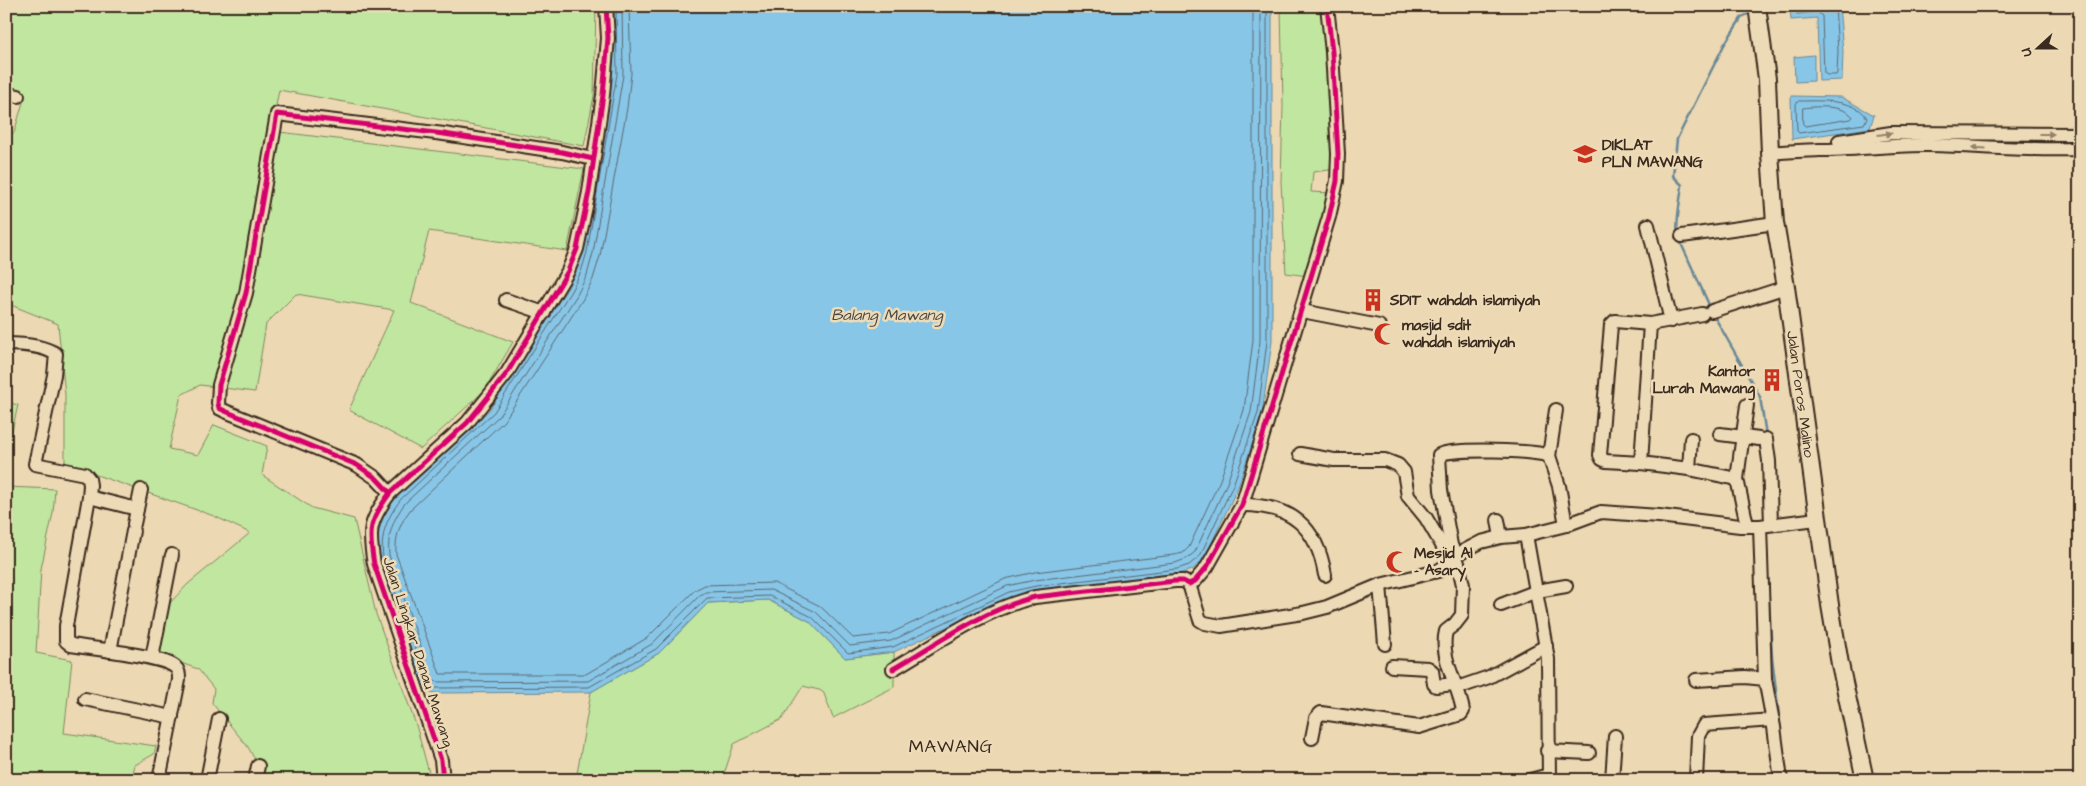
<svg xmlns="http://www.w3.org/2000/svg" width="2086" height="786" font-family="'Architects Daughter',sans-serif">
	<rect width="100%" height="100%" fill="#ecd8b2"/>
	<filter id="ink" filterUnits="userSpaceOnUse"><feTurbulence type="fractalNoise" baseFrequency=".02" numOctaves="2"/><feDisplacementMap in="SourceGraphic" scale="10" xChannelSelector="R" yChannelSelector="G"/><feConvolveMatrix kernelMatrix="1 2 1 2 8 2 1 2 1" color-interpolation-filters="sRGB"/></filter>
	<g filter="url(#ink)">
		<g fill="#c1e6a0" stroke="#7e885f">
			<polygon points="6,6 596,6 594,96 584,146 279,90 271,131 584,169 567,251 429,231 411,303 513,342 485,390 421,449 349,410 394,310 296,294 266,324 255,392 200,385 181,395 169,449 198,455 214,425 267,446 262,475 312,508 354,519 376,614 416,725 431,780 266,780 248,747 212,703 214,689 198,669 158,655 166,607 188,584 250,533 214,516 65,464 65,395 58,324 6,303 6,133 14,133 24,99 6,92"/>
			<polygon points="1281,6 1324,6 1337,169 1313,172 1311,192 1331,193 1308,276 1286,273 1281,182 1283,106"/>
			<polygon points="6,402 18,405 6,457"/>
			<polygon points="6,487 55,489 53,513 41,569 36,653 72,660 64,733 156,746 154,754 135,765 131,780 6,780"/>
			<polygon points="768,600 809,621 845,658 894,652 894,687 833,718 823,691 803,686 782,719 734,744 722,780 576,780 591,692 659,653 708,603"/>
		</g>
		<g fill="#88c6e8" stroke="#698897">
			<path d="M611 6H1272V341L1262 414 1238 487 1204 559 1192 570 1178 574 1037 591 1010 597 894 652 845 658 809 621 768 600 708 603 659 653 591 692 433 693 427 690 422 683 378 558C376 531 381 517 397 496L490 409 567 289 576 271 582 251 612 74Z"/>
			<polygon points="1839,6 1843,51 1842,80 1819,81 1817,18 1791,20 1790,7"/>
			<polygon points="1814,55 1814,81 1795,82 1794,57"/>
			<polygon points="1791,96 1841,97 1874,115 1870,128 1792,139"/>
		</g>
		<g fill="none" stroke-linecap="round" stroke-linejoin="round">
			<g stroke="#5a686f" stroke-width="1">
				<path d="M616 6 617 74 587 252 581 272 571 291 494 412 401 499C387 518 380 534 383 557L426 680 434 688 589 687 656 649 707 598 770 596 812 617 848 653 893 647 1009 592 1036 586 1177 569 1189 565 1200 556 1233 485 1258 413 1267 341V6"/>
				<path d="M622 6 623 75 593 253 587 275 577 295 499 416 405 503C393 520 387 534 389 555L432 678 436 682 588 681 652 644 700 595 706 592 771 590 816 612 850 646 891 641 1007 586 1035 580 1175 563 1186 559 1195 552 1227 483 1251 412 1260 341 1261 6"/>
				<path d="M629 6 631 74 627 108 600 256 593 279 583 299 504 421 411 509C400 523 395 535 396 554L440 674H586L647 638 695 590 705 585 774 583 820 606 853 638 889 634 1005 579 1035 572 1174 555 1183 553 1189 547 1220 480 1244 410 1253 340V6"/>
				<polyline points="1795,6 1797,14 1817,12 1822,16 1824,73 1827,75 1836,75 1837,73 1838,51 1835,6"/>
				<path d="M1799 101C1819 101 1855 98 1867 118L1864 124 1799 133 1797 131 1796 104Z"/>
				<path d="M1803 108C1817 106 1844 105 1853 117L1851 119 1805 126 1803 124Z"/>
			</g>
			<g stroke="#698897" stroke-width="2.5">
				<path d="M1678 234C1675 226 1681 196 1682 185L1673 176 1677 139 1724 45 1742 17 1752 12"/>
				<polyline points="1679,239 1710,307"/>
				<polyline points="1713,314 1760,397 1766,435"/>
				<polyline points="1767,560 1772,657 1780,724"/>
			</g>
			<defs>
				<g id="minor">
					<polyline points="6,94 18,96"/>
					<polyline points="1839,141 1891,133 2080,134"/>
					<path d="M1770 153C1786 151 1802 151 1819 150 1856 150 1893 144 1930 145 1980 146 2030 151 2080 149"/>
					<polyline points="1648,225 1671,321"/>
					<polyline points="1682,236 1775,223"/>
					<polyline points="506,300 544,313"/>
					<polyline points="1302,311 1379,326"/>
					<polyline points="1712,311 1786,287"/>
					<polyline points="1650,324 1641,463 1689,469 1737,479 1747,525"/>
					<path d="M6 344C21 344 44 346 56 354L54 375 35 464 85 474 89 479 90 485 89 497 66 626V641L71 645C94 649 157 655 174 666 179 670 179 674 179 680L159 780"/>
					<polyline points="1720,434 1759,439"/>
					<polyline points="1766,439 1769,461 1771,524"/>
					<polyline points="1300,454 1334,460 1385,460 1398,465 1404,472 1408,496 1426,518 1450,559"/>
					<polyline points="1549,456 1556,410"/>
					<polyline points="1641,463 1606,461 1602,459 1600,455 1611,325 1615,321 1650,324 1702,314"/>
					<polyline points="1689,469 1691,439"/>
					<polyline points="1737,479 1747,405"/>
					<polyline points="390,493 376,478 357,465 225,411 219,408 218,403 219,385 246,293 277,114 444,134 562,152 593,159"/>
					<polyline points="89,497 137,509"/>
					<path d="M1242 505C1291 505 1317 526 1325 575"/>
					<polyline points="1498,520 1501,537"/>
					<polyline points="134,524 141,490"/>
					<polyline points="1760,526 1765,679 1774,727 1781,780"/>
					<polyline points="1526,535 1548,659 1549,780"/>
					<polyline points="1189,584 1200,620 1205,623 1221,626 1303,613 1327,607 1380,585 1438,571 1451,562 1454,556 1481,542 1501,537 1526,535 1566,525 1601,512 1659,516 1740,526 1760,526 1817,519"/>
					<polyline points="1380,585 1385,644"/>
					<polyline points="1501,605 1537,591 1566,586"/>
					<polyline points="110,651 133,531"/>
					<polyline points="152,658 172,555"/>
					<polyline points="1392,666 1428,668 1432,671 1434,684 1436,686 1454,684"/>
					<path d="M893 669C939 642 983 610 1035 597L1175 581H1183L1189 584 1195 581 1207 567 1242 505 1329 217 1337 181 1338 154 1332 52 1327 6"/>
					<polyline points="1696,680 1745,677 1765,679"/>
					<polyline points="1457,688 1489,677 1546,646"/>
					<polyline points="85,699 172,717"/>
					<path d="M1312 738 1316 718 1321 713 1419 727 1461 714 1463 711C1459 684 1439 659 1446 631L1455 624 1462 615 1463 585 1458 563 1451 545 1441 490 1439 455C1452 448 1536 450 1549 456L1559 486 1566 525"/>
					<polyline points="1547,751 1589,753"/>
					<polyline points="207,780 219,719"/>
					<polyline points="255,780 258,766"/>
					<path d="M443 780 441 760 374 564C368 530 369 521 390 493L467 423 488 397 507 373 568 271 577 249 589 192 603 95 608 38 606 6"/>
					<polyline points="1530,780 1549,775"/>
					<polyline points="1612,780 1615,736"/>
					<polyline points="1696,780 1698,736 1704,725 1773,720"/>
				</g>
				<g id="major">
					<path id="s1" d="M1757 6 1767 79 1770 153 1775 223 1786 287 1830 605 1840 664 1865 780"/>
				</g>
			</defs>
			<use href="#minor" stroke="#3b2a1e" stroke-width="16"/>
			<use href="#major" stroke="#3b2a1e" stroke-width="20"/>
			<use href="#minor" stroke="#eddbb8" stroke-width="12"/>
			<use href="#major" stroke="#eddbb8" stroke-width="16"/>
			<defs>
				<g id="cycleway">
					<polyline points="390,493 376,478 357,465 225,411 219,408 218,403 219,385 246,293 277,114 444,134 562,152 593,159"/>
					<path d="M893 669C939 642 983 610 1035 597L1175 581H1183L1189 584 1195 581 1207 567 1242 505 1329 217 1337 181 1338 154 1332 52 1327 6"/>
					<path d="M443 780 441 760 374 564C368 530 369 521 390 493L467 423 488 397 507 373 568 271 577 249 589 192 603 95 608 38 606 6"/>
				</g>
			</defs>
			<use href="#cycleway" stroke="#eddbb8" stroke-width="8"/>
			<use href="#cycleway" stroke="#d6006c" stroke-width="5"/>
		</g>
		<defs><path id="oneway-solid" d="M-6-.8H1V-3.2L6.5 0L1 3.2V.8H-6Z" transform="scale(1.25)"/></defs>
		<g fill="#94826b">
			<use href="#oneway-solid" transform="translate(1885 134) rotate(-7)"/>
			<use href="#oneway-solid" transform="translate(2047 134)"/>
			<use href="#oneway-solid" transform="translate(1979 148) rotate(-177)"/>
		</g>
	</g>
	<defs>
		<symbol id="school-bare" viewBox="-9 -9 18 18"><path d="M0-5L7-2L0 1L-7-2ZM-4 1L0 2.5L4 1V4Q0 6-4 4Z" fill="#c8321e" stroke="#eddbb8" stroke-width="2.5" paint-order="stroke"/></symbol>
		<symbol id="building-bare" viewBox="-9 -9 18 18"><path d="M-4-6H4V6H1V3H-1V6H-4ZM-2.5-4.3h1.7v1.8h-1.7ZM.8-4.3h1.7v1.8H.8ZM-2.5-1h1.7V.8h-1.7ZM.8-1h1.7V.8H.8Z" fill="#c8321e" stroke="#eddbb8" stroke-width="2.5" paint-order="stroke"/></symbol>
		<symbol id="mosque-bare" viewBox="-9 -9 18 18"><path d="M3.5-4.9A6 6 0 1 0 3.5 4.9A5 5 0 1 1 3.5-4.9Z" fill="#c8321e" stroke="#eddbb8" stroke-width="2.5" paint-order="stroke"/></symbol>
	</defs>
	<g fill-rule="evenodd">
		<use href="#school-bare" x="1569" y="138" width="32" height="32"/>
		<use href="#building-bare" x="1357" y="284" width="32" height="32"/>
		<use href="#mosque-bare" x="1369" y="318" width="32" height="32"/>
		<use href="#building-bare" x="1756" y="364" width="32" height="32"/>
		<use href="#mosque-bare" x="1381" y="546" width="32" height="32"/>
	</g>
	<g text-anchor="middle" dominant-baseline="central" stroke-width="5" stroke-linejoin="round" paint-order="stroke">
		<g font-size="15" font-weight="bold" fill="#3b2a1e" stroke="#eddbb8" text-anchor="start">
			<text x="1602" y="145">DIKLAT<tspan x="1602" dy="17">PLN MAWANG</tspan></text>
			<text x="1390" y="300">SDIT wahdah islamiyah</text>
			<text x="1402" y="325">masjid sdit<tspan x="1402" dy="17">wahdah islamiyah</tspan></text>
			<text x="1755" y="371" text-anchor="end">Kantor<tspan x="1755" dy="17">Lurah Mawang</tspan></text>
			<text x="1414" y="553">Mesjid Al<tspan x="1414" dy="17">- Asary</tspan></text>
		</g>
		<g font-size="15" fill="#3b2a1e" stroke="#eddbb8">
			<text stroke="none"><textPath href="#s1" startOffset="391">Jalan Poros Malino</textPath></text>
			<text transform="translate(418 652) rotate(72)">Jalan Lingkar Danau Mawang</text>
		</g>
		<g font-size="16" font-style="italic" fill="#4a4946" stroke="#eddbb8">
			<text x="887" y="315">Balang Mawang</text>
		</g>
		<g font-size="18" letter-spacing="1" fill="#3b2a1e" stroke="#eddbb8">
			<text x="951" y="746">MAWANG</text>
		</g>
	</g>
	<rect width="2086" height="786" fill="none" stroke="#eddbb8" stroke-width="25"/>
	<rect x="12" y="12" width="2061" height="761" fill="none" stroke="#3b2a1e" stroke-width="2" filter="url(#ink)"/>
	<g transform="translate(2038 48) rotate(249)" stroke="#eddbb8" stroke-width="4" paint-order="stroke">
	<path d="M0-4L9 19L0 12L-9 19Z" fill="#3b2a1e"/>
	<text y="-8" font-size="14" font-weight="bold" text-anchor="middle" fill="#3b2a1e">U</text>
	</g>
</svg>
